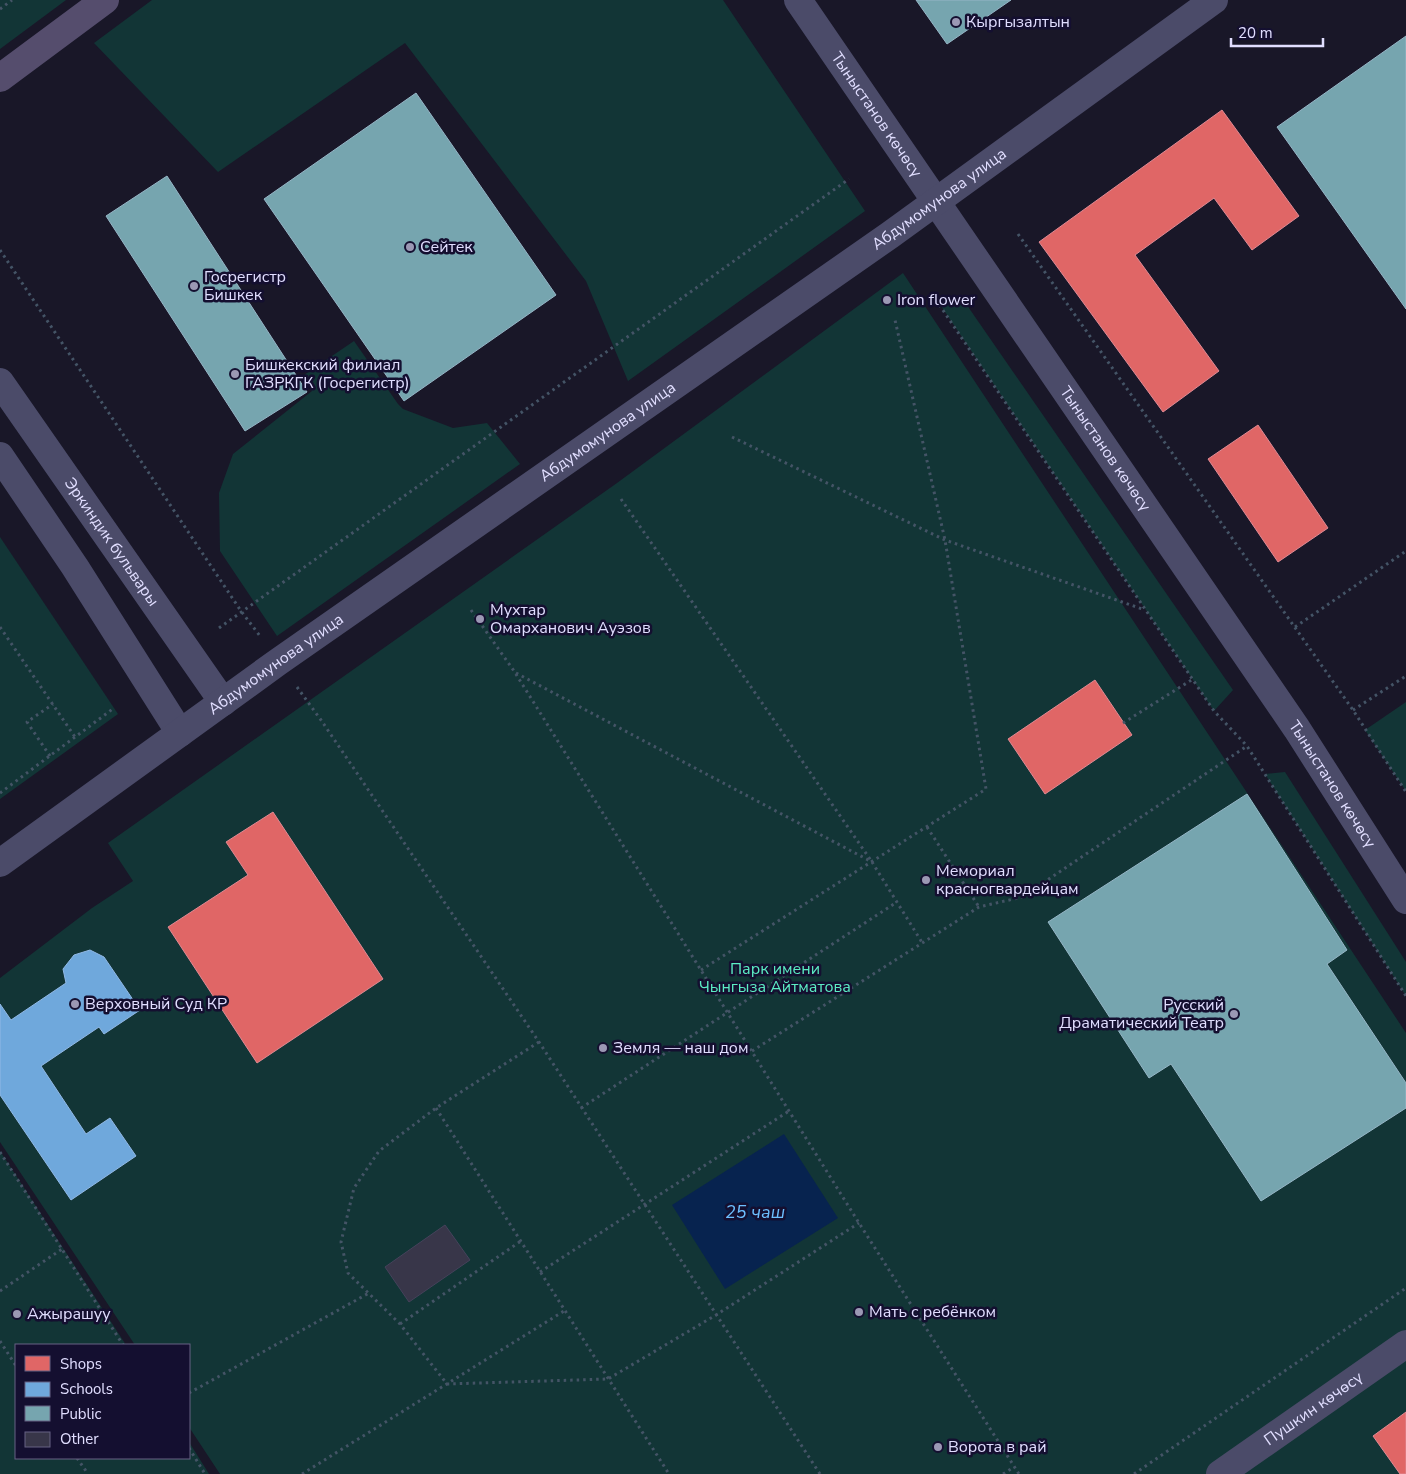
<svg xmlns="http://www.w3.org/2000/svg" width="1406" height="1474" font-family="'Nunito Sans',sans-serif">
	<rect width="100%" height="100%" fill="#191728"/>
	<g fill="#123536">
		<polygon points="0,0 66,0 0,49"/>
		<polygon points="152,0 723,0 865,211 628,381 586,281 405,43 218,172 94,43"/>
		<polygon points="903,273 1406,1033 1406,1474 220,1474 189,1427 189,1345 135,1345 0,1142 0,978 92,908 133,881 108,843 617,483"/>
		<polygon points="962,298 1233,690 1214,711 939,303"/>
		<polygon points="354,341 398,404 403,409 453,428 487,423 520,464 277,636 220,551 219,493 233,454 312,391 304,375"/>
		<polygon points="0,537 118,714 0,799"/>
		<polygon points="1406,702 1406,791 1365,730"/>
		<polygon points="1285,772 1406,962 1406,996 1265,774"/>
		<polygon points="0,1151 126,1345 16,1345 16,1458 189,1458 189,1442 209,1474 0,1474"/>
	</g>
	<polygon fill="#07234f" points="784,1134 838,1218 725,1289 672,1205"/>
	<g fill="#e06666" stroke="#e08a94">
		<polygon points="1222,110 1299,216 1252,250 1214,198 1135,255 1219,371 1163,412 1039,242"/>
		<polygon points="1258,425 1328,528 1278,562 1208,459"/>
		<polygon points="1095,680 1132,735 1045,794 1008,739"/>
		<polygon points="273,812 383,979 257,1063 168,927 248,875 226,842"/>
		<polygon points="1406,1412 1406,1474 1400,1474 1373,1436"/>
	</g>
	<polygon fill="#6fa8dc" stroke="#91b8e6" points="90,950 104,957 140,1010 104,1034 99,1027 41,1066 86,1134 110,1118 136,1156 71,1200 0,1095 0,1004 11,1020 66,983 63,969 74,955"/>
	<g fill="#76a5af" stroke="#96b6c7">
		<polygon points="916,0 1011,0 947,44"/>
		<polygon points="1406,36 1406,309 1277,127"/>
		<polygon points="416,93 556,295 404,401 264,199"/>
		<polygon points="167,176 307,392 245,431 106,216"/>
		<polygon points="1247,794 1347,950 1327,964 1406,1083 1406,1108 1261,1201 1171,1064 1149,1078 1048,922"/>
	</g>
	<polygon fill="#383649" stroke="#45425b" points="445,1225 470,1260 409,1302 385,1267"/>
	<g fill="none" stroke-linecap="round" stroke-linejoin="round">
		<g stroke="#445466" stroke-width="3" stroke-dasharray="2.5 4" stroke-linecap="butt">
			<polyline points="0,9 12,0"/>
			<polyline points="1018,234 1353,710 1406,792"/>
			<polyline points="0,250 241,611 260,636"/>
			<polyline points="932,294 1214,711 1247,746 1406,996"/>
			<polyline points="732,437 945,540 1145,610"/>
			<polyline points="621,499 872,862"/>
			<polyline points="471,610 514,671 859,1223 1019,1474"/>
			<polyline points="0,627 75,737"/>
			<polyline points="1295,627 1406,551"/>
			<polyline points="219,628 849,179"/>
			<polyline points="516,673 872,862 923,944"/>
			<polyline points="297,687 321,720 539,1042 820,1474"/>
			<polyline points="1353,710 1406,676"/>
			<polyline points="1123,723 1193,679"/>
			<polyline points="50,756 27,722 53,704"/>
			<polyline points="0,793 114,708"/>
			<polyline points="927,827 979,907"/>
			<polyline points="701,970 986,789 945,540 895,320"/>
			<polyline points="539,1042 436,1108 379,1151 354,1188 341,1242 348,1273 400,1324 447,1384 608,1379 716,1315 859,1223"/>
			<polyline points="752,1051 979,907 1022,897 1247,746"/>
			<polyline points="436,1108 669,1474"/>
			<polyline points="581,1108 897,902"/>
			<polyline points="0,1152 123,1345"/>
			<polyline points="540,1272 789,1111"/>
			<polyline points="0,1291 62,1249"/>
			<polyline points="400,1324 521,1241"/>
			<polyline points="0,1341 16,1366"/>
			<polyline points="189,1393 369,1293"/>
			<polyline points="189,1448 205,1474"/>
			<polyline points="77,1458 88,1474"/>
			<polyline points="302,1474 564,1311"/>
			<polyline points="1003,1474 1014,1467"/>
			<polyline points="1134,1474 1406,1288"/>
		</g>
		<g stroke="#4b4b69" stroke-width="28">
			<path id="s1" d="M798 0 1297 729 1406 900"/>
			<path id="s2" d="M0 382 223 702"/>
			<polyline points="0,456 75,567 180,733"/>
			<path id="s3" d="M0 863 278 662 890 235 1214 0"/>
			<path id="s4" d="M1220 1474 1406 1344"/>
		</g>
		<polyline stroke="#554d6d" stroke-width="28" points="0,78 105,0"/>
	</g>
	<g fill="#9b98b4" stroke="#140f30" stroke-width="2">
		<circle cx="956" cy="22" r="5"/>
		<circle cx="410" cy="247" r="5"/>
		<circle cx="194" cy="286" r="5"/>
		<circle cx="887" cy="300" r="5"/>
		<circle cx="235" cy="374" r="5"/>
		<circle cx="480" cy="619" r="5"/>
		<circle cx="926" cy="880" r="5"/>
		<circle cx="75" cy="1004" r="5"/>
		<circle cx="1234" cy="1014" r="5"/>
		<circle cx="603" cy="1048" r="5"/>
		<circle cx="859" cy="1312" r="5"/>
		<circle cx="17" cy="1314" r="5"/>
		<circle cx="938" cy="1447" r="5"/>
	</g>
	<g text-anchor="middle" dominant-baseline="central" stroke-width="5" stroke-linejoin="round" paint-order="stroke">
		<g font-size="16" fill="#e1deff" stroke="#140f30" text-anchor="start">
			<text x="966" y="22">Кыргызалтын</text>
			<text x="420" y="247">Сейтек</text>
			<text x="204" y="277">Госрегистр<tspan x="204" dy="18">Бишкек</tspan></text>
			<text x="897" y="300">Iron flower</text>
			<text x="245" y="365">Бишкекский филиал<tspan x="245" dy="18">ГАЗРКГК (Госрегистр)</tspan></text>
			<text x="490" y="610">Мухтар<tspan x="490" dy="18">Омарханович Ауэзов</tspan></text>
			<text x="936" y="871">Мемориал<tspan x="936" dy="18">красногвардейцам</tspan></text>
			<text x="85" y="1004">Верховный Суд КР</text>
			<text x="1224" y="1005" text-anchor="end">Русский<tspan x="1224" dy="18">Драматический Театр</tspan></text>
			<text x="613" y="1048">Земля — наш дом</text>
			<text x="869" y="1312">Мать с ребёнком</text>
			<text x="27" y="1314">Ажырашуу</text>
			<text x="948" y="1447">Ворота в рай</text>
		</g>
		<g font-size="16" fill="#e1deff" stroke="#140f30">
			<text stroke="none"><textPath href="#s1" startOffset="139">Тыныстанов көчөсү</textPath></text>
			<text stroke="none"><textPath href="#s3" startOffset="1150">Абдумомунова улица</textPath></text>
			<text stroke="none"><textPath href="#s3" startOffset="745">Абдумомунова улица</textPath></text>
			<text stroke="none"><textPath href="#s1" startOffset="544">Тыныстанов көчөсү</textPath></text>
			<text stroke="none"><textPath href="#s2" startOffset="195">Эркиндик бульвары</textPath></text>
			<text stroke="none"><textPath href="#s3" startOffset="340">Абдумомунова улица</textPath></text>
			<text stroke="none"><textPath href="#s1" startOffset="949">Тыныстанов көчөсү</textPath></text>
			<text stroke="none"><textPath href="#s4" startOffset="114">Пушкин көчөсү</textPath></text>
		</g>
		<g font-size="16" fill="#5cedc4" stroke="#140f30">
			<text x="775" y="969">Парк имени<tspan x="775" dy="18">Чынгыза Айтматова</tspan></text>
		</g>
		<g font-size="18" font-style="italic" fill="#6cbfff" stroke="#140f30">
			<text x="755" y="1212">25 чаш</text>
		</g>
	</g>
	<rect x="15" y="1344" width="175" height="115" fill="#140f30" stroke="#666283"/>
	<rect x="25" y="1356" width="25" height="15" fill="#e06666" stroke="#666283"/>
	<text x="60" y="1369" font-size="15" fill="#e1deff">Shops</text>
	<rect x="25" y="1382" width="25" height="15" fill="#6fa8dc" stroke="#666283"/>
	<text x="60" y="1394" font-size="15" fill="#e1deff">Schools</text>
	<rect x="25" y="1406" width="25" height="15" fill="#76a5af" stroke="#666283"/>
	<text x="60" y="1419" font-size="15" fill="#e1deff">Public</text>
	<rect x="25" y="1432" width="25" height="15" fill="#383649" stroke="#666283"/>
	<text x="60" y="1444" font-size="15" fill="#e1deff">Other</text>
	<path d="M1231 38v8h92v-8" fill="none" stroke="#e1deff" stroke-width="2.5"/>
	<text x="1238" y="38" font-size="15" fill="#e1deff" stroke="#140f30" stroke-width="4" paint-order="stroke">20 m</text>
</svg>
